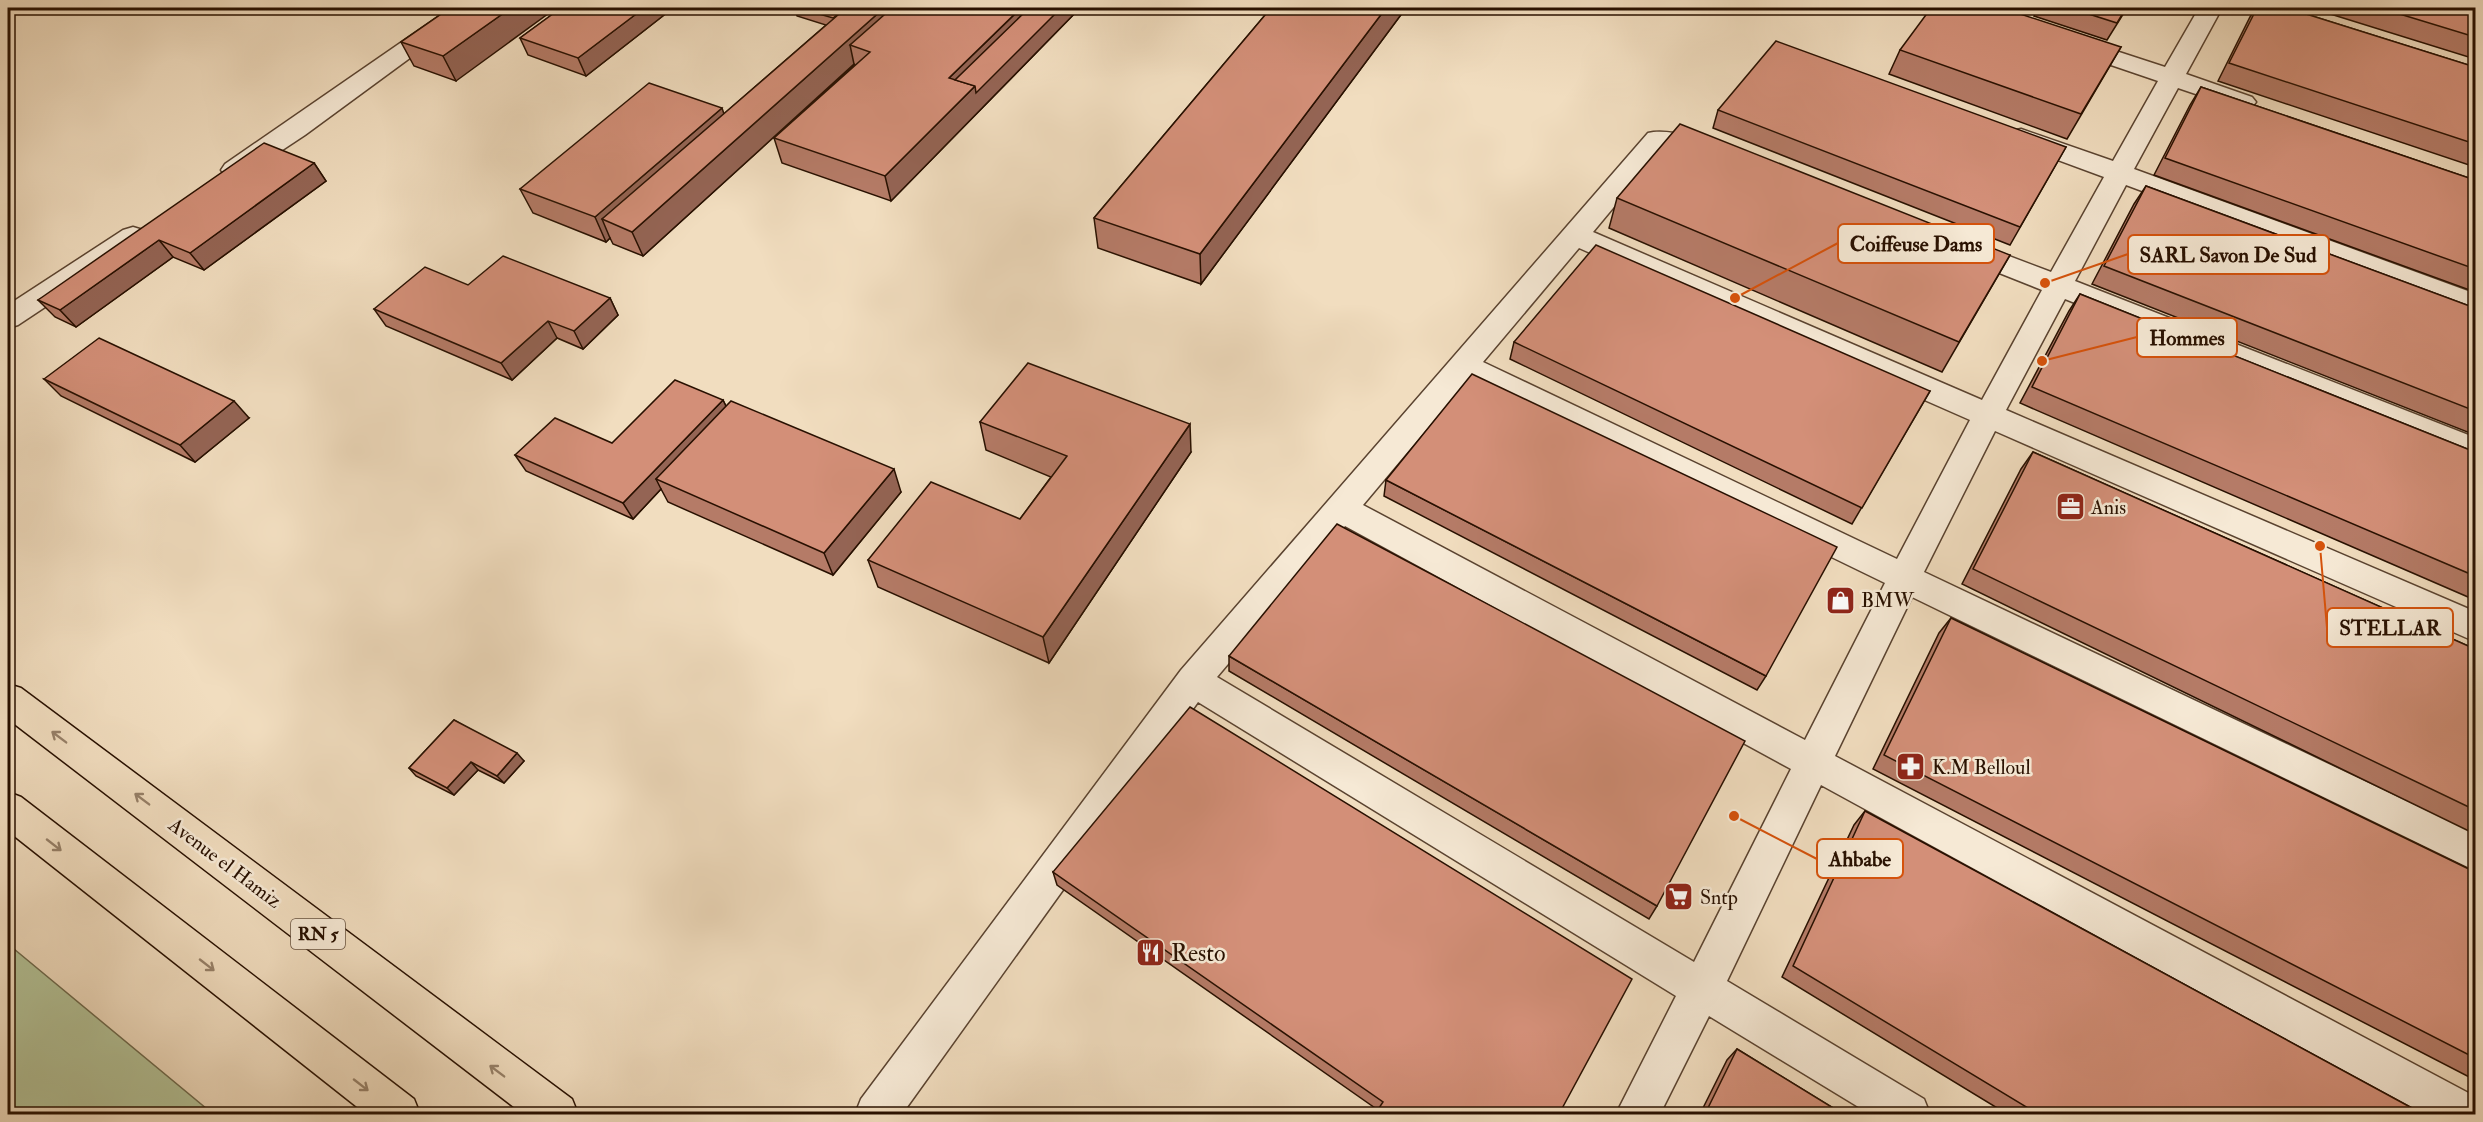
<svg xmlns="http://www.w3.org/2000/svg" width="2483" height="1122" font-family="'IM FELL Double Pica',serif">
	<rect width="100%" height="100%" fill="#f1ddbf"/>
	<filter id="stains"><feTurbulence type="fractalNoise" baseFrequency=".00333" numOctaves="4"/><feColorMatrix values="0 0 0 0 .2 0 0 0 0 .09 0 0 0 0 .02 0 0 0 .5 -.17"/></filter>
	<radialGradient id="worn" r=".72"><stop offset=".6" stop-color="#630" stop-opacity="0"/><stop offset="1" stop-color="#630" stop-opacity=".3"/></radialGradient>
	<polygon fill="#b3c297" stroke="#6e694c" stroke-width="1.5" points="8,944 213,1114 8,1114"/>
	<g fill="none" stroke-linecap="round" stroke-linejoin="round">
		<defs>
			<g id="street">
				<polygon points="451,8 478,8 305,135 243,176 234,178 225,176 221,170 225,164"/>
				<path d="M2199 8H2222L2186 74 2252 97 2256 102 2252 107 2243 110 2178 88 2134 169 2476 294V315L2126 185 2075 281 2476 438V463L2065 299 2006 410 2476 612V642L1995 431 1924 572 2476 834V871L1912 597 1835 756 2476 1097V1114H2423L1821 785 1727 981 1924 1099 1930 1114H1870L1709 1016 1660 1114H1616L1676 996 1198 702 902 1114H855L861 1099 1181 670 1648 133C1668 128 1698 139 1718 144L1722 150 1718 156 1709 158 1663 148 1593 232 1982 400 2042 290 1954 255 1950 248 1954 241 1964 239 2051 272 2104 177 2012 143 2008 137 2012 131 2021 129 2113 161 2158 81 2064 49 2061 44 2064 39 2073 37 2165 67ZM1579 248 1970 420 1897 559 1483 362ZM1468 380 1885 583 1805 740 1363 505ZM1345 526 1791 769 1694 962 1217 677Z"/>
				<polygon points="133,227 143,230 147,236 143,242 18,325 8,328 8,305 123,230"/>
			</g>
			<g id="highway">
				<polygon points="8,684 21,688 572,1099 578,1114 523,1114 8,719"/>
				<polygon points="8,792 21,797 414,1099 420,1114 366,1114 8,831"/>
			</g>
		</defs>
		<use href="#street" stroke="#5a4330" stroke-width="3"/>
		<use href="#highway" stroke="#281000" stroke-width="3"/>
		<use href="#street" fill="#f6e9d5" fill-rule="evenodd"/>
		<use href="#highway" fill="#f1ddbf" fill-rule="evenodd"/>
	</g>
	<g fill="#b57b67" stroke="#281000" stroke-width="1.5">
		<polygon points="450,8 456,81 414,66 401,42"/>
		<polygon points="561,8 673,8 586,76 528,55 520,38"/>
		<polygon points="795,8 1080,8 891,201 782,163 774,138 855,65 854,64 643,256 613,244 610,238 606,242 533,213 520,189 724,114 826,25 797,16"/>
		<polygon points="1271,8 1406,8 1201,284 1098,248 1094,218"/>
		<polygon points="2038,8 2127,8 2107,40 2034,16"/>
		<polygon points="2256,8 2287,8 2475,67 2475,167 2218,81 2250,17"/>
		<polygon points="2311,8 2475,8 2475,59"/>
		<polygon points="2121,47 2067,139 1889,74 1900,50"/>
		<polygon points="2201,87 2475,180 2475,292 2154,175 2190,105"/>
		<polygon points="1718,110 2066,147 2010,245 1713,128"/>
		<polygon points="314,163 326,181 204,270 173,257 76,327 55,317 38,300"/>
		<polygon points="2146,186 2475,308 2475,435 2092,284 2134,204"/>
		<polygon points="1617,198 2010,255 1942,372 1609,228"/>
		<polygon points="468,285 610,298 618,315 583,349 557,338 512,380 386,326 374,309"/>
		<polygon points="2080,294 2475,452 2475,600 2020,403 2069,311"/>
		<polygon points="1514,342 1930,391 1852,524 1510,359"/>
		<polygon points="44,379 249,418 195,462 61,396"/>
		<polygon points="723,400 726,406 901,492 833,575 668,502 661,489 633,519 526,471 515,455 612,443"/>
		<polygon points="980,422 1191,452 1049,663 878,587 868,560 1020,519 1051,477 986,450"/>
		<polygon points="2033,452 2475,649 2475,834 1962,584 2021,469"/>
		<polygon points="1386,480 1766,676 1757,690 1384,496"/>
		<polygon points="1951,618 2475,872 2475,1080 1873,769 1939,633"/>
		<polygon points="1229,656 1657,906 1649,919 1229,671"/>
		<polygon points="454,720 524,761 504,783 478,770 454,795 416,776 409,768"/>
		<polygon points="1865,811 2423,1114 2007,1114 1782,977 1854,825"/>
		<polygon points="1053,872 1559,1114 1378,1110 1057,885"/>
		<polygon points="1737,1049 1843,1114 1700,1114 1727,1060"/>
	</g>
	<g fill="#946454" stroke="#281000" stroke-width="1.5">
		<polygon points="511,8 556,8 456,81 443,56"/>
		<polygon points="644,8 673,8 586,76 578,58"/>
		<polygon points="884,8 902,8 850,45 854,64 643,256 632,232"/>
		<polygon points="1021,8 1049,8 966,90 949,78"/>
		<polygon points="1061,8 1080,8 891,201 885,176 975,86"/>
		<polygon points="1386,8 1406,8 1201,284 1200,254"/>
		<polygon points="722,108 730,132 602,219 610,238 606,242 595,217"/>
		<polygon points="314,163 326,181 204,270 190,253"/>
		<polygon points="159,240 173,257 76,327 60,310"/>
		<polygon points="610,298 618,315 583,349 574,331"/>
		<polygon points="548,321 557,338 512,380 501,363"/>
		<polygon points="723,400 731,417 656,479 661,489 633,519 623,503"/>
		<polygon points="234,401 249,418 195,462 180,445"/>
		<polygon points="1190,424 1191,452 1049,663 1043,637"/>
		<polygon points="894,469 901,492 833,575 824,553"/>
		<polygon points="517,753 524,761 504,783 497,776"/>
		<polygon points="471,762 478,770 454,795 447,788"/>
	</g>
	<g fill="#d38f78" stroke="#281000" stroke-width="1.5">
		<polygon points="450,8 511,8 443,56 401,42"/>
		<polygon points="561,8 644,8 578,58 520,38"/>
		<polygon points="798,8 846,8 833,18"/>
		<polygon points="846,8 884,8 632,232 602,219"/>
		<polygon points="892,8 1021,8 949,78 975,86 885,176 774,138 870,52 850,45"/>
		<polygon points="1029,8 1061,8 976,93 975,86 955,80"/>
		<polygon points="1271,8 1386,8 1200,254 1094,218"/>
		<polygon points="1931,8 2002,8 2121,47 2081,114 1900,50"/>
		<polygon points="2070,8 2126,8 2117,23"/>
		<polygon points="2257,8 2287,8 2475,67 2475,144 2229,63"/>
		<polygon points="2380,8 2475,8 2475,37"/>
		<polygon points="1776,41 2066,147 2020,227 1718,110"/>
		<polygon points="649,83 722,108 595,217 520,189"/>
		<polygon points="2201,87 2475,180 2475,269 2165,158"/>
		<polygon points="1680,124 2010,255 1959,342 1617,198"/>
		<polygon points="264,143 314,163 190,253 159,240 60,310 38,300"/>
		<polygon points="2146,186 2475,308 2475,411 2104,266"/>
		<polygon points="1596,245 1930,391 1862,508 1514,342"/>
		<polygon points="503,256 610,298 574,331 548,321 501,363 374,309 425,267 468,285"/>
		<polygon points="2080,294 2475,452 2475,576 2032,387"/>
		<polygon points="99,338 234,401 180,445 44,379"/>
		<polygon points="1028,363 1190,424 1043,637 868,560 931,482 1020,519 1067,456 980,422"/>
		<polygon points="1472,374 1837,547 1766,676 1386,480"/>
		<polygon points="675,380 723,400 623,503 515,455 555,418 612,443"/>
		<polygon points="731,401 894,469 824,553 656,479"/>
		<polygon points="2033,452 2475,649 2475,810 1973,569"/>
		<polygon points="1337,524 1745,741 1657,906 1229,656"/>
		<polygon points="1951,618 2475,872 2475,1058 1884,755"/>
		<polygon points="1190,707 1632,979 1559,1114 1375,1114 1383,1102 1053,872"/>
		<polygon points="454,720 517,753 497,776 471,762 447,788 409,768"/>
		<polygon points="1865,811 2423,1114 2038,1114 1793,966"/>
		<polygon points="1737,1049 1843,1114 1705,1114"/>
	</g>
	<defs><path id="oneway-shaft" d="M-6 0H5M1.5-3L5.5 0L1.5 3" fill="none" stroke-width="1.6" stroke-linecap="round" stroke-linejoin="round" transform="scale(1.5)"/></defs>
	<g stroke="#978169">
		<use href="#oneway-shaft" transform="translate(59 737) rotate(-143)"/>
		<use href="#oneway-shaft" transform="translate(142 799) rotate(-143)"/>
		<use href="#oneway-shaft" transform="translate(54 845) rotate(38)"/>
		<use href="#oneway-shaft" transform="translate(207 965) rotate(38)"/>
		<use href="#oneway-shaft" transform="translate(497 1071) rotate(-143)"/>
		<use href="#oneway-shaft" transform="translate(361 1085) rotate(38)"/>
	</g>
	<defs>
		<symbol id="office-square" viewBox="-11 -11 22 22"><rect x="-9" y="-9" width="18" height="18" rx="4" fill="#8f2418" stroke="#f6e9d5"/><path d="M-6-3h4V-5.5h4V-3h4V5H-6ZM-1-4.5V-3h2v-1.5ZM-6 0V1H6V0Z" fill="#fff"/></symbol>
		<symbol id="shop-square" viewBox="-11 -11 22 22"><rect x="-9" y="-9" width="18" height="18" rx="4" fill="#8f2418" stroke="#f6e9d5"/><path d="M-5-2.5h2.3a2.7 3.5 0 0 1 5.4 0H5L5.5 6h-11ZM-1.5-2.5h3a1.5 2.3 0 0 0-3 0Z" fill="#fff"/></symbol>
		<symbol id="pharmacy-square" viewBox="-11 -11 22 22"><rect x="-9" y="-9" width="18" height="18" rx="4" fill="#8f2418" stroke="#f6e9d5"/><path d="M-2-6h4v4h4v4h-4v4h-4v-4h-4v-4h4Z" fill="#fff"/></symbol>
		<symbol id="supermarket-square" viewBox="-11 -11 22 22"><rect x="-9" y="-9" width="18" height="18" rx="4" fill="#8f2418" stroke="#f6e9d5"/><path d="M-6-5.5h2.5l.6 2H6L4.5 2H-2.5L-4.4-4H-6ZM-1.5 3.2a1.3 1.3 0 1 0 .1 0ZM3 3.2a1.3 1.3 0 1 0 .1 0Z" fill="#fff"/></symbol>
		<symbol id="restaurant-square" viewBox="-11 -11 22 22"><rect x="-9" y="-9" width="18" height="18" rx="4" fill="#8f2418" stroke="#f6e9d5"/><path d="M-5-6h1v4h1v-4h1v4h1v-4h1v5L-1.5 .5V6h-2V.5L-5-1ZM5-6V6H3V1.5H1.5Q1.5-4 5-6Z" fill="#fff"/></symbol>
	</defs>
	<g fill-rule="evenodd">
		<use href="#office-square" x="2054" y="490" width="33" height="33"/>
		<use href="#shop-square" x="1824" y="584" width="33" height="33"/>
		<use href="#pharmacy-square" x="1894" y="750" width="33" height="33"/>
		<use href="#supermarket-square" x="1662" y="880" width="33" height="33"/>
		<use href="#restaurant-square" x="1134" y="936" width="33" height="33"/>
	</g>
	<g text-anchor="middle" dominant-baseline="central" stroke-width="5" stroke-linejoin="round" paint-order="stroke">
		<rect fill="#f6e9d5" stroke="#665140" stroke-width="1.5" x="291" y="919" width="54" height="30" rx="4.5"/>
		<g font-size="18" font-weight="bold" fill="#281000">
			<text x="318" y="934">RN 5</text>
		</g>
		<g font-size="20" fill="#281000" stroke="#f6e9d5" text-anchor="start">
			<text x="2091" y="507">Anis</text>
			<text x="1861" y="600">BMW</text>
			<text x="1932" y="767">K.M Belloul</text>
			<text x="1700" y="897">Sntp</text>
		</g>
		<g font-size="20" fill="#281000" stroke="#f6e9d5">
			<text transform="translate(225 863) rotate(37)">Avenue el Hamiz</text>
		</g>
		<g font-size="24" fill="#281000" stroke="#f6e9d5" text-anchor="start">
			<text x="1171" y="953">Resto</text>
		</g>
	</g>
	<path fill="none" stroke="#d5520b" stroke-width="2" d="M1735 298L1838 243M2045 283L2128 254M2042 361L2137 337M2320 546L2327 628M1734 816L1817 859"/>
	<g fill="#d5520b" stroke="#f6e9d5" stroke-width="2">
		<circle cx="1735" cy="298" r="6"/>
		<circle cx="2045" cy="283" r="6"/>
		<circle cx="2042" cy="361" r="6"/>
		<circle cx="2320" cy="546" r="6"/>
		<circle cx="1734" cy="816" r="6"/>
	</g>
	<g fill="#f6e9d5" stroke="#d5520b" stroke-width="2">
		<rect x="1838" y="224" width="156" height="39" rx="6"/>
		<rect x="2128" y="235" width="201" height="39" rx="6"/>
		<rect x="2137" y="318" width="100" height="39" rx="6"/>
		<rect x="2327" y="608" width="126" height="39" rx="6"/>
		<rect x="1817" y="839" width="86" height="39" rx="6"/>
	</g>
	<g font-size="21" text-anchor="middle" font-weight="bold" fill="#281000">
		<text x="1916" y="251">Coiffeuse Dams</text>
		<text x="2228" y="262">SARL Savon De Sud</text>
		<text x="2187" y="345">Hommes</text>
		<text x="2390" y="635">STELLAR</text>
		<text x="1860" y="866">Ahbabe</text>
	</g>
	<rect width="2483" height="1122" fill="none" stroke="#f1ddbf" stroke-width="30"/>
	<rect x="9" y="9" width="2465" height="1104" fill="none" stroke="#281000" stroke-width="3"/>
	<rect x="15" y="15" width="2453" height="1092" fill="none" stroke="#281000" stroke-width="1.5"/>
	<rect width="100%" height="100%" filter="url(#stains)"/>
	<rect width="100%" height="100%" fill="url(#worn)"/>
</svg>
